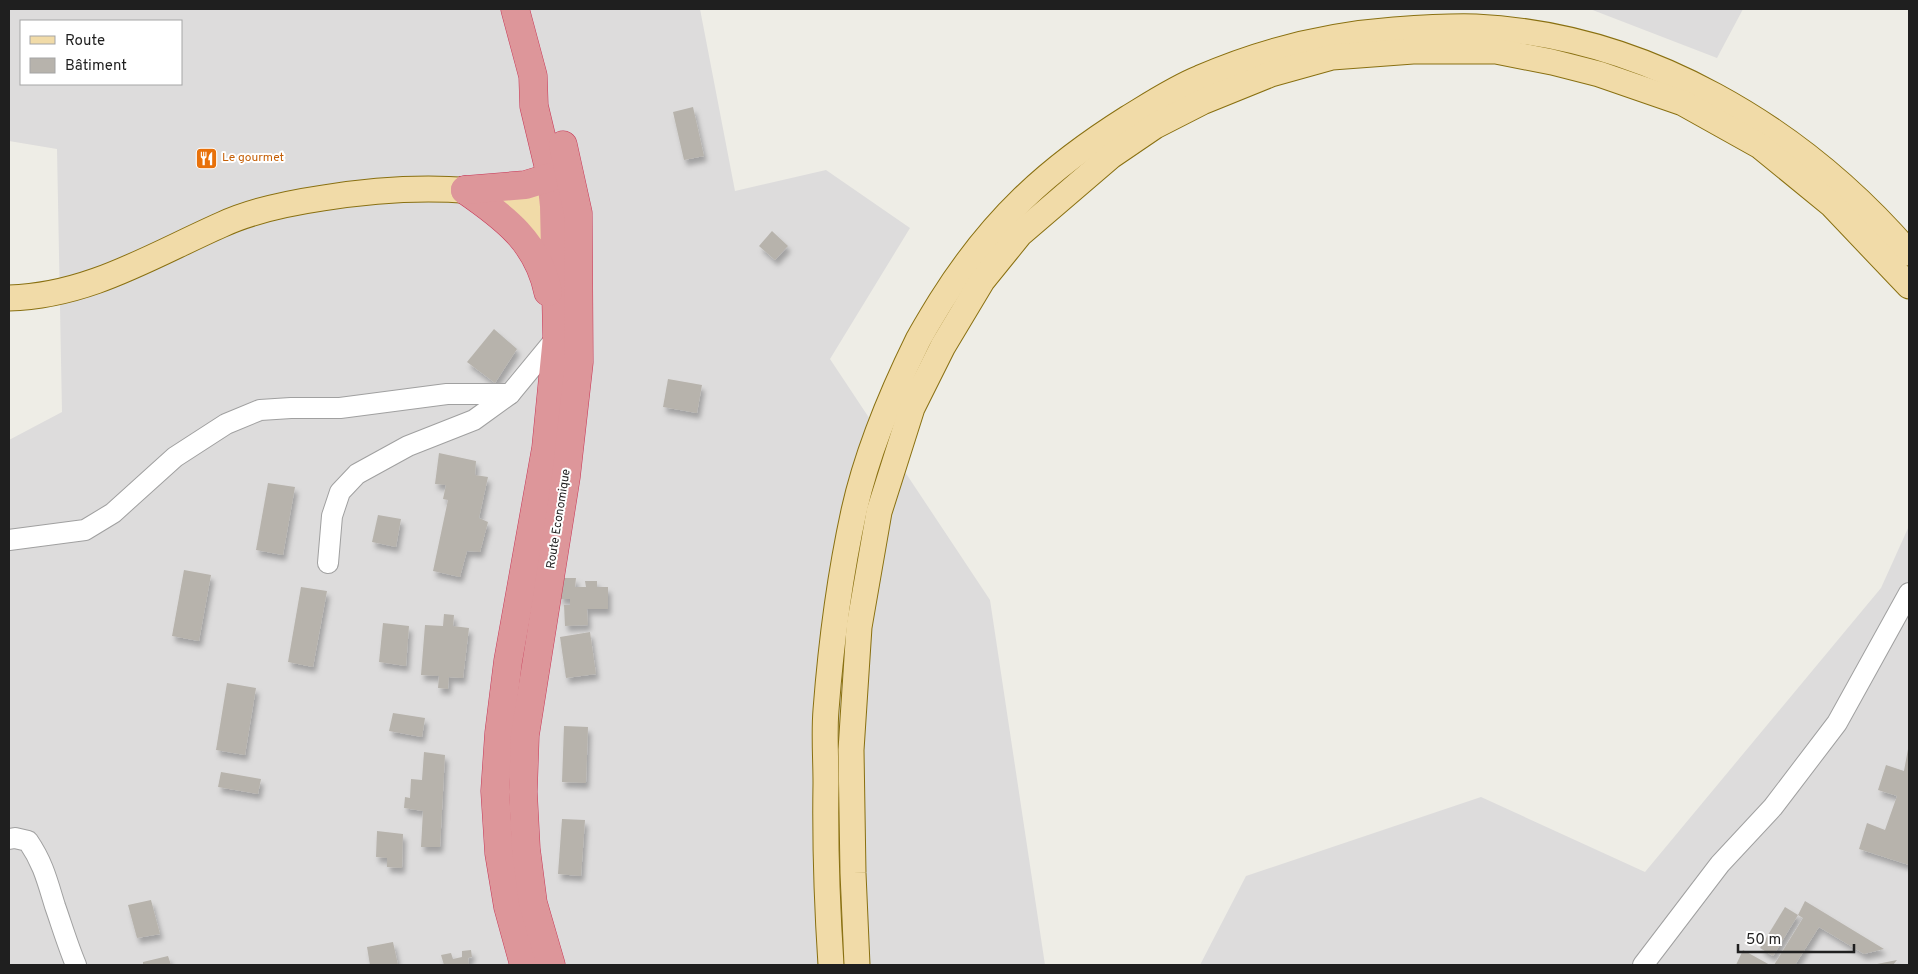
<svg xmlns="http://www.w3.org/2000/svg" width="1918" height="974" font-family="Overpass,sans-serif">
	<defs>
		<filter id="shadow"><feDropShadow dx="3" dy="5.5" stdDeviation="2.5" flood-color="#0004"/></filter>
	</defs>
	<rect width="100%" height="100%" fill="#eeede6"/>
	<g fill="#dddcdc" fill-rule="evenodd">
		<path d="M9 9H700L735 191 826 170 910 228 830 359 990 600 1045 965H9V440L62 412 57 149 9 141ZM21 21H181V84H21Z"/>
		<polygon points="1590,9 1743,9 1717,58"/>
		<polygon points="1909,526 1909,965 1200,965 1246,876 1481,797 1645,872 1881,588"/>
	</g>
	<g fill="#b7b3ac" filter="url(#shadow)">
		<polygon points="693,107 704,156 684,160 673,112"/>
		<polygon points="772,231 788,246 775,260 759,246"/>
		<polygon points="494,329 517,349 495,383 467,362"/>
		<polygon points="668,379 702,385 697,413 663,407"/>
		<polygon points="439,453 476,461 475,475 488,477 479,518 488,522 480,552 467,551 460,577 433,571 448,500 443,499 446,485 435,484"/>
		<polygon points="268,483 295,487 283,555 256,550"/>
		<polygon points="378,515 401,519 396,547 372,542"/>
		<polygon points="184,570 211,575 199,641 172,636"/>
		<polygon points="561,578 576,578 575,587 586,587 585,581 597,581 597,587 608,587 608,609 587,609 588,625 565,626 564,605 570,605 570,599 560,599"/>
		<polygon points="301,587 327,591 313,667 288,662"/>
		<polygon points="444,614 454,615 453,626 469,628 463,678 449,677 448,689 438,688 439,676 421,675 425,625 443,626"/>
		<polygon points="383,623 409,626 406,666 379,662"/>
		<polygon points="590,632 596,674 566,678 560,637"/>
		<polygon points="227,683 256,688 245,755 216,750"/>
		<polygon points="393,713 425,718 422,737 389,731"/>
		<polygon points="564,726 588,727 586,783 562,782"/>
		<polygon points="1908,749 1909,749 1909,865 1859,849 1867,823 1885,830 1897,796 1878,790 1886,765 1904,771"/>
		<polygon points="424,752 445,755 440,847 421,847 423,811 404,808 405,797 410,798 411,779 422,780"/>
		<polygon points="221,772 261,779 258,794 218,787"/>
		<polygon points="562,819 585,820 581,876 558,874"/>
		<polygon points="377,831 403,834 402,868 387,867 387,858 376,857"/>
		<polygon points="151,900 160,934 137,938 128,905"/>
		<polygon points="1805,901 1884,949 1864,954 1819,927 1795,965 1774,965 1803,918 1798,915"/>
		<polygon points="1785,907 1798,915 1773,956 1760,948"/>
		<polygon points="393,942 398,965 370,965 367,947"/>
		<polygon points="471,950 472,957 468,958 469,965 444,965 441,955 451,953 453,959 462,957 462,951"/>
		<polygon points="1743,950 1770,965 1736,965"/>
		<polygon points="168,956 171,965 143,965 143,962"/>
		<polygon points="1897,960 1893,965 1877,965 1877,964"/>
	</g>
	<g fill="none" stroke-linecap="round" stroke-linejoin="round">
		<defs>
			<g id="minor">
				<polyline points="9,540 85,530 113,513 175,457 226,424 260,410 291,408 340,408 447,394 510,394"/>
				<polyline points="328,563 332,516 340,492 357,474 408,446 474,420 510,394 557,337"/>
				<path d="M9 839 15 838 28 841C43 863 47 880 55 906 62 926 68 946 76 965"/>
				<polyline points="1643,965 1720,864 1773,807 1837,723 1909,593"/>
			</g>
			<g id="major">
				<polyline points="492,204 554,232 572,236"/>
				<path d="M9 298C88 296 151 256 221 225 253 210 289 203 323 198 384 188 445 185 507 195 529 199 551 206 573 212"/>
				<path d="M831 965C827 904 825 844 826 783 826 759 824 734 826 710 831 645 840 575 854 511 867 452 891 395 918 340 925 327 933 314 941 301 992 220 1047 169 1128 118 1151 104 1175 88 1200 78 1262 51 1327 35 1394 30 1421 28 1449 26 1476 27 1645 35 1800 127 1909 253"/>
				<polyline points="857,965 853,873 851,750 859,627 879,512 912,408 943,346 982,281 1020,234 1111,156 1155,126 1202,102 1271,74 1332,57 1413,51 1496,51 1552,62 1599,74 1683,103 1760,146 1831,204 1909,286"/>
			</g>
			<g id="highway">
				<polyline points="515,9 533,76 534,106 551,177 554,206 557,337 546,448 508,661 499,733 495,791 499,853 508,907 524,965"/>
				<path d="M465 190C504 217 538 242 548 292"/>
				<polyline points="465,190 525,185 551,177"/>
				<polyline points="551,965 533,903 526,849 523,792 525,735 566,477 579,362 578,213 563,145"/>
			</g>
		</defs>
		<use href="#minor" stroke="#a0a0a0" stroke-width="22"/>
		<use href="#major" stroke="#897011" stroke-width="27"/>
		<use href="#highway" stroke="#c73857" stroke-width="29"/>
		<use href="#minor" stroke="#fff" stroke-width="20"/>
		<use href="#major" stroke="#f1dba8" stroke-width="25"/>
		<use href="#highway" stroke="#dd969a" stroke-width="28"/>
	</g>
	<defs>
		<symbol id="restaurant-square" viewBox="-11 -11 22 22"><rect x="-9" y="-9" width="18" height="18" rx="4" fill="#e8710a" stroke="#fff"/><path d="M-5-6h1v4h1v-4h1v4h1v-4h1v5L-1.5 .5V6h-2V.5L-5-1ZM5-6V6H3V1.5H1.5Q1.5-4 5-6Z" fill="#fff"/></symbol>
	</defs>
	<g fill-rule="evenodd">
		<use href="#restaurant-square" x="194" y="146" width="25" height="25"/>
	</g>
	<g text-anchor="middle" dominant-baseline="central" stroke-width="4" stroke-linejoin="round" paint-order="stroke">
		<g font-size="12" fill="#c56008" stroke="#fff" text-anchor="start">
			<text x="222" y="158">Le gourmet</text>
		</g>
		<g font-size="12" fill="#1f1f1f" stroke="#fff">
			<text transform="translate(559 519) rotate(-81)">Route Economique</text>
		</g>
	</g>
	<rect width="1918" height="974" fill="none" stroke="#1f1f1f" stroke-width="20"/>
	<rect x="20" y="20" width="162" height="65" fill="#ffffff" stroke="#a5a5a5"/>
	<rect x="30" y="36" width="25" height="8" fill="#f1dba8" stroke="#a5a5a5"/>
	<text x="65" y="45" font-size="15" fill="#1f1f1f">Route</text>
	<rect x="30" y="58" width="25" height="15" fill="#b7b3ac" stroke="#a5a5a5"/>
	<text x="65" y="70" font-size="15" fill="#1f1f1f">Bâtiment</text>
	<path d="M1738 944v8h116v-8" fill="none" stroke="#1f1f1f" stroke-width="2.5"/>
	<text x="1746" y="944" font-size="15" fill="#1f1f1f" stroke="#ffffff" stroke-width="4" paint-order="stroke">50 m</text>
</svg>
